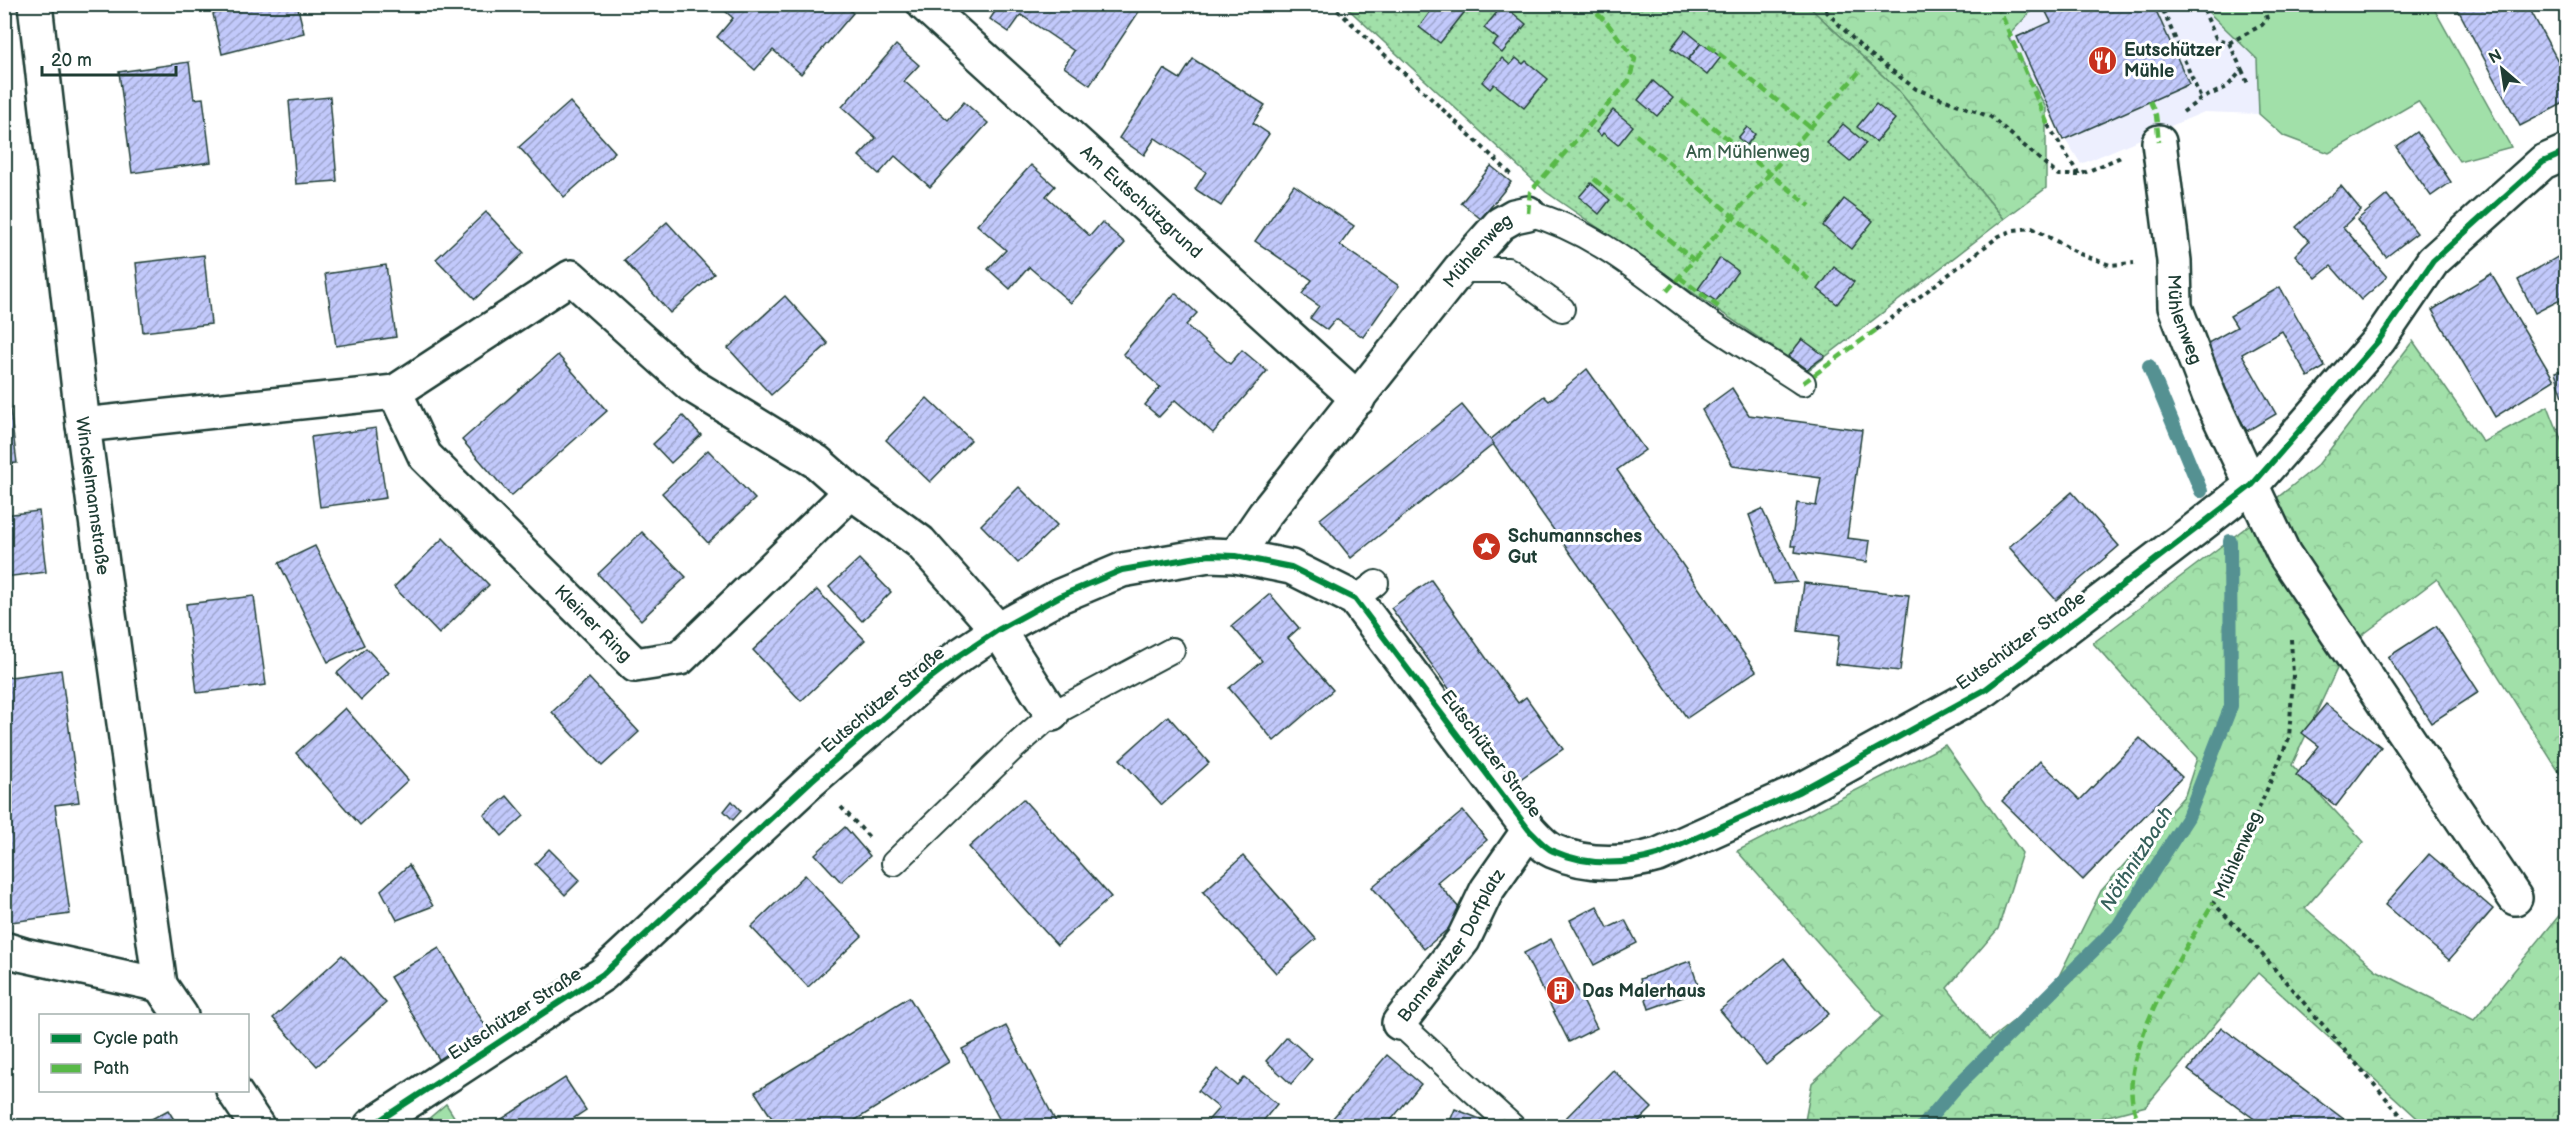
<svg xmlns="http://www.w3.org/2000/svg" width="2571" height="1131" font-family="'Balsamiq Sans',sans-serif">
	<defs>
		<pattern id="forest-crowns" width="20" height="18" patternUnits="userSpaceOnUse" patternTransform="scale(1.5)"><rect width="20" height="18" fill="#a1e0a9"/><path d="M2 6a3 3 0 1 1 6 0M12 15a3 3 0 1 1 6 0" fill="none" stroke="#8ac192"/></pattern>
		<pattern id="garden-dots" width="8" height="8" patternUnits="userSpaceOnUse" patternTransform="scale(1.5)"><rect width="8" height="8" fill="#a1e0a9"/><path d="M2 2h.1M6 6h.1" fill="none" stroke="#8ac192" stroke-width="1.8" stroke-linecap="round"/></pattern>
		<pattern id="building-hatch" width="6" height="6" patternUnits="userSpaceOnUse" patternTransform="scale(1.5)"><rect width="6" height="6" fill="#c2c9fb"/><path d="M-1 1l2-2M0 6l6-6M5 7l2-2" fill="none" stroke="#9da4cc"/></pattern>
	</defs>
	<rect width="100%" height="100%" fill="#fff"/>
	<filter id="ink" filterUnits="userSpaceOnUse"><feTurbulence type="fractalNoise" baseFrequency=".0167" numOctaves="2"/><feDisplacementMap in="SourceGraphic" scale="12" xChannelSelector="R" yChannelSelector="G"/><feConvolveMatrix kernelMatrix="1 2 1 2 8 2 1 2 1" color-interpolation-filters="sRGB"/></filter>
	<g filter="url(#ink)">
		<polygon fill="#edeffe" points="2037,5 2201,5 2257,60 2259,114 2204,112 2081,164 2046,108 2008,36"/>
		<polygon fill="#a1e0a9" stroke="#608e6e" stroke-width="1.5" points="2201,5 2437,5 2433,7 2511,147 2459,161 2418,101 2329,153 2284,136 2259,114 2257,59"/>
		<g fill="url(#forest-crowns)" stroke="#608e6e" stroke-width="1.5">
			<polygon points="1807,5 2037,5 2008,36 2046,108 2046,188 2004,219 1898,90"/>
			<polygon points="2413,341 2483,442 2548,406 2566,452 2566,659 2560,665 2566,673 2566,783 2437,579 2357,639 2299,547 2277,498 2318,465"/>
			<polygon points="2253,522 2341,660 2292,765 2364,842 2305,908 2376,970 2474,1020 2566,907 2566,1126 2426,1126 2258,973 2146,1106 2097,1119 2090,1126 1804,1126 1812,1083 1883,1016 1737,851 1945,745 2022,853 1998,929 1947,988 1989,1040 2051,992 2101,891 2185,795 2197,758 2093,643"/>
			<polygon points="446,1104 460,1126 420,1126"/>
		</g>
		<polygon fill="url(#garden-dots)" stroke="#608e6e" stroke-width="1.5" points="1344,5 1807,5 1898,90 2004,219 1807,371 1546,192"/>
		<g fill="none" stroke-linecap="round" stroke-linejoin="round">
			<g stroke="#549192" stroke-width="14">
				<polyline points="2149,366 2201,491"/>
				<polyline points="1923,1126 1958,1085 2118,926 2188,817 2231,706 2230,541"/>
			</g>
		</g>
		<g fill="url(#building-hatch)" stroke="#1f3d34" stroke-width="1.5">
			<polygon points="251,4 297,4 304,33 222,54 213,14"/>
			<polygon points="717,4 813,4 816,7 818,4 843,4 853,13 801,74 773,50 755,70 717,37 733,18"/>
			<polygon points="1000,4 1144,4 1090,85 1064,67 1074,51 1021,15 1009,32 990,19"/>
			<polygon points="1436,4 1461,4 1467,9 1440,43 1419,27"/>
			<polygon points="2042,4 2153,4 2189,84 2063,140 2017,37 2051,22"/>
			<polygon points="2455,4 2527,4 2566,76 2566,102 2520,126"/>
			<polygon points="1503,5 1526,24 1502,53 1492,45 1498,39 1484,28"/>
			<polygon points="1685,30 1701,43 1688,60 1671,48"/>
			<polygon points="1701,43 1721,57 1707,75 1688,60"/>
			<polygon points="896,45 919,65 904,81 948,120 964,102 988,123 930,187 895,156 879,174 859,156 876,138 842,107"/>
			<polygon points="1502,58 1510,65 1516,58 1523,64 1526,61 1548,79 1524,108 1494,84 1490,89 1482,82"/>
			<polygon points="1193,59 1265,105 1253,123 1269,134 1221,206 1195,189 1206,172 1155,138 1144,155 1119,138 1164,69 1180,79"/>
			<polygon points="189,62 194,99 203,98 211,162 132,173 119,72"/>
			<polygon points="1653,81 1673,98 1657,116 1638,100"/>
			<polygon points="330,97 337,181 296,184 289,101"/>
			<polygon points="570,102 615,152 564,197 519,147"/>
			<polygon points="1876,104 1895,119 1876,142 1857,127"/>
			<polygon points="1613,110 1633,126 1618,145 1603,133 1601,136 1596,132"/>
			<polygon points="1843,124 1866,143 1850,162 1827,143"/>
			<polygon points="1747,127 1755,134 1747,145 1738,138"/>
			<polygon points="2417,132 2451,182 2431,196 2396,147"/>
			<polygon points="1031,165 1055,186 1046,196 1090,236 1102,222 1125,243 1071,303 1029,267 1010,289 988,269 1006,250 977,225"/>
			<polygon points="1491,166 1511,182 1481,219 1461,203"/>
			<polygon points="1591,183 1610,200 1599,214 1579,197"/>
			<polygon points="1294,185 1354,226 1340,245 1399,286 1363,337 1336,319 1327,330 1310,318 1319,306 1302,294 1312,280 1255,241"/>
			<polygon points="2341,186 2361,210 2343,227 2387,277 2361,300 2331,266 2316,278 2295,255 2309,241 2296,227"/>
			<polygon points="2387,195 2417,233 2386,257 2357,220"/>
			<polygon points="1844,199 1873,221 1851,249 1823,226"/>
			<polygon points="486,212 524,253 475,299 436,259"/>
			<polygon points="667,222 714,274 670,313 624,260"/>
			<polygon points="2566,252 2566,297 2535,313 2518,280"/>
			<polygon points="204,255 211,324 143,332 136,263"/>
			<polygon points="1720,258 1738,271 1716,301 1698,289"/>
			<polygon points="386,265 396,337 336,346 325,274"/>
			<polygon points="1834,267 1854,282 1837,304 1818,289"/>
			<polygon points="2491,274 2554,380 2495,417 2432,310"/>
			<polygon points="2280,287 2325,367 2308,377 2282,331 2242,354 2276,414 2247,431 2199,348 2237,327 2230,316"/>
			<polygon points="1175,293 1197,313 1186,325 1230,364 1242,350 1267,371 1213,433 1175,400 1159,417 1145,405 1160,387 1123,354"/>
			<polygon points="785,296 828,344 771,395 728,348"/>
			<polygon points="1802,339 1825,356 1807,369 1789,356"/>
			<polygon points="558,355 607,411 511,496 462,440"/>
			<polygon points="4,363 17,463 4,464"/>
			<polygon points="2566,368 2566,406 2555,372"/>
			<polygon points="1587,369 1645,450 1617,470 1756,671 1687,718 1490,440 1544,396 1549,401"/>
			<polygon points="1732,388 1749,415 1862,430 1847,538 1870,541 1867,562 1795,552 1796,546 1791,546 1797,503 1816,506 1821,478 1733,466 1702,410"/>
			<polygon points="927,398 971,440 930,482 886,440"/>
			<polygon points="1462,405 1494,444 1351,558 1320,519"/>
			<polygon points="683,416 701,435 671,463 653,444"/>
			<polygon points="376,428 386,498 320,507 311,437"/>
			<polygon points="708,450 755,499 708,543 662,493"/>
			<polygon points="1019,487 1057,525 1018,563 981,525"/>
			<polygon points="2072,492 2119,546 2056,600 2009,547"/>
			<polygon points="1762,509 1797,582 1774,584 1749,515"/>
			<polygon points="39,511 46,572 4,577 4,515"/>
			<polygon points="642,532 686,577 641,620 598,574"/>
			<polygon points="443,538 489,585 439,634 394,587"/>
			<polygon points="315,546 364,645 328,662 279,563"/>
			<polygon points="859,559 891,592 862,621 829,587"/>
			<polygon points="1431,580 1518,703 1526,697 1563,749 1516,782 1391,608"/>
			<polygon points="1804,583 1909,595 1900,671 1835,664 1839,636 1798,631"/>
			<polygon points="817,590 865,640 801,701 753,650"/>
			<polygon points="1270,594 1299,628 1288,638 1333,690 1274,741 1229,688 1262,661 1232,626"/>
			<polygon points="254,596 266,685 197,693 186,604"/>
			<polygon points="2436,626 2479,692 2431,723 2388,657"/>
			<polygon points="366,648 389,673 361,700 337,673"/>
			<polygon points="61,670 79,802 55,805 70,914 4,923 4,801 9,800 4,765 4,678"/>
			<polygon points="589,678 639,732 602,766 552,712"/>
			<polygon points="2326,704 2381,747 2336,806 2296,775 2319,746 2302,733"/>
			<polygon points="345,708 408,780 360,825 296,753"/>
			<polygon points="1168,716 1209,763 1162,805 1120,759"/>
			<polygon points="2140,738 2182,777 2083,880 2002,801 2040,761 2080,800"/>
			<polygon points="507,796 524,816 502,836 484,815"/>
			<polygon points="1023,799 1111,897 1057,945 969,847"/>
			<polygon points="732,801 741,811 733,820 724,811"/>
			<polygon points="1463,811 1487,840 1437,882 1465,915 1424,949 1372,887"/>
			<polygon points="845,827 870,856 841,882 815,854"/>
			<polygon points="549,849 580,880 565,895 535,864"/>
			<polygon points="2429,854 2493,909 2449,960 2385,905"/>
			<polygon points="1243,856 1316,939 1276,973 1203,892"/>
			<polygon points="409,865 433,906 397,920 381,890"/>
			<polygon points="805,875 862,936 808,987 751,927"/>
			<polygon points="1597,906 1608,928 1625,920 1637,943 1594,965 1570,920"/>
			<polygon points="1551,939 1597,1028 1569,1042 1524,953"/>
			<polygon points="439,948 489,1032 440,1061 390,977"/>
			<polygon points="342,955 386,1003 317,1066 273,1018"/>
			<polygon points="1784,958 1829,1014 1766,1065 1720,1010"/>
			<polygon points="1690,961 1700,991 1649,1009 1640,979"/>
			<polygon points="909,997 949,1062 846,1126 777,1126 755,1092"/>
			<polygon points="1006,1026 1058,1126 1003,1126 962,1049"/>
			<polygon points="2221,1027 2353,1126 2264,1126 2188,1070"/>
			<polygon points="1287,1037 1312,1059 1291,1084 1266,1061"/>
			<polygon points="1387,1055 1421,1084 1391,1120 1399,1126 1326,1126"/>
			<polygon points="1217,1069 1237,1085 1244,1077 1277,1104 1259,1126 1203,1126 1219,1108 1198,1091"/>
			<polygon points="1613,1070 1652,1108 1634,1126 1558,1126"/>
			<polygon points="565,1078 586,1110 562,1126 491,1126"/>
			<polygon points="1455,1109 1490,1123 1489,1126 1448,1126"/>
			<polygon points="168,1110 178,1126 139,1126"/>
			<polygon points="60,1119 65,1126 48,1126"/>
		</g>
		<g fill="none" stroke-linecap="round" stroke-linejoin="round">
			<defs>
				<g id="service">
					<path d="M1528 213C1599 232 1653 283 1711 324 1741 345 1773 363 1803 383"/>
					<polyline points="1459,270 1508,270 1562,309"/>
					<polyline points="1355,599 1376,583"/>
					<polyline points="894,863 1011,750 1052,714 1172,650"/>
					<polyline points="1399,1023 1512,1126"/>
				</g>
				<g id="minor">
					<path id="s1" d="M35 4 83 425 160 985 181 1016"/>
					<path id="s2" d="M924 4 1358 399"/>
					<path id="s3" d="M2159 142 2174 261 2175 307 2209 395 2284 554 2515 898"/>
					<path id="s4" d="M395 392 425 456 635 665 680 658 851 492"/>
					<polyline points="83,425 395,392 571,277 691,385 817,462 851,492 920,542 998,630 1052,714"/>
					<path id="s5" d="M1236 556 1265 514 1459 270 1500 224 1514 216 1528 213"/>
					<polyline points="4,949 24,955 160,985"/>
					<path id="s6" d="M1399 1023 1463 940 1487 890 1529 830"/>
					<polyline points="233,1090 257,1126"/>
					<path d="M371 1126 603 974 812 780 921 685 959 656 998 630 1060 596 1122 570 1209 555 1236 556 1291 567 1355 599 1529 830C1536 837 1544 847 1553 851 1587 866 1624 865 1658 855L1798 792 1986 689 2197 528 2252 485 2379 340 2433 261 2543 162 2566 152"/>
				</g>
			</defs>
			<use href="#service" stroke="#1f3d34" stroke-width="28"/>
			<use href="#minor" stroke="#1f3d34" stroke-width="38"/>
			<g stroke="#1f3d34" stroke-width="4" stroke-dasharray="4.5 4.5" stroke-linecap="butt">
				<polyline points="1331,4 1512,175"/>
				<polyline points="1819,4 1862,48 1916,89 1991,117 2058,175 2079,175"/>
				<polyline points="2163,10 2201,99"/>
				<polyline points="2229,43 2262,25 2267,19 2263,4"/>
				<polyline points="2242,70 2248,84"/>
				<polyline points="2183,112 2201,99 2227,87 2242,70 2229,43 2216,38 2201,4"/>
				<polyline points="2048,125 2079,175 2121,157"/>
				<polyline points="1876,330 1999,236 2014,230 2032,228 2080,254 2110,265 2134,263"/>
				<polyline points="2291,639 2293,675 2289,738 2248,834 2213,903 2248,938 2410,1126"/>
				<polyline points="841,807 869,837"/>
			</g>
			<use href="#service" stroke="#fff" stroke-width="24"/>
			<use href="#minor" stroke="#fff" stroke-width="33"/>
			<g stroke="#58b947" stroke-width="4.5" stroke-dasharray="9 4.5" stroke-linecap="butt">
				<polyline points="1997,4 2048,125"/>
				<polyline points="2161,4 2163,10"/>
				<polyline points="1708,45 1811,128"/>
				<polyline points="1681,101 1810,206"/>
				<polyline points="2150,101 2156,115 2159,142"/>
				<polyline points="1636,135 1812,282"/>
				<polyline points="1594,179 1694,260"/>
				<polyline points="1528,213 1530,192 1629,81 1635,59 1607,23 1588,4"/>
				<polyline points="1679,277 1719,307"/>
				<polyline points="1667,291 1859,72"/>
				<polyline points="1803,383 1876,330"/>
				<polyline points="1500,1126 1504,1119"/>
				<path d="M2143 1126C2101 1076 2185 949 2213 903"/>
			</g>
			<defs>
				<path id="cycleway" d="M371 1126 603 974 812 780 921 685 959 656 998 630 1060 596 1122 570 1209 555 1236 556 1291 567 1355 599 1529 830C1536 837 1544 847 1553 851 1587 866 1624 865 1658 855L1798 792 1986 689 2197 528 2252 485 2379 340 2433 261 2543 162 2566 152"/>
			</defs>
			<use href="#cycleway" stroke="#fff" stroke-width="10"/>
			<use href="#cycleway" stroke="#00873e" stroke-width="6"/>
		</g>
	</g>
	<defs>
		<symbol id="restaurant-disc" viewBox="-11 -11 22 22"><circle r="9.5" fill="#c8321e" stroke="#fff"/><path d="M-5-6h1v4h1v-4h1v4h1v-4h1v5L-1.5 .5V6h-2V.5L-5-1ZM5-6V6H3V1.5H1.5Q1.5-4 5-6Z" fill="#fff"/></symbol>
		<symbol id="sight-disc" viewBox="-11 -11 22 22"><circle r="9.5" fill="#c8321e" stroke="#fff"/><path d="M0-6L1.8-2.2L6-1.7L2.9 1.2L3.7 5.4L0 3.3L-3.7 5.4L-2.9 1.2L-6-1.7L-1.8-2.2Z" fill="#fff"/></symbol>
		<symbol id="building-disc" viewBox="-11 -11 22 22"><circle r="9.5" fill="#c8321e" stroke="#fff"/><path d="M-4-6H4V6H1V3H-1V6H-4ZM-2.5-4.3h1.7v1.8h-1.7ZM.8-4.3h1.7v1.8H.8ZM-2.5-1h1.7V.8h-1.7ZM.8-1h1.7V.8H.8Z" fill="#fff"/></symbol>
	</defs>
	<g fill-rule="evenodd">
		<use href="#restaurant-disc" x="2086" y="44" width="33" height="33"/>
		<use href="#sight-disc" x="1470" y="530" width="33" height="33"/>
		<use href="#building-disc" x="1544" y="974" width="33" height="33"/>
	</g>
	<g text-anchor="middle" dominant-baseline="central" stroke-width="6" stroke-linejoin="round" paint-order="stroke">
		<g font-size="18" font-weight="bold" fill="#1f3d34" stroke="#fff" text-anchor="start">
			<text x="2124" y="50">Eutschützer<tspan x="2124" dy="21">Mühle</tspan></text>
			<text x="1508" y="536">Schumannsches<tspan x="1508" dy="21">Gut</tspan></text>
			<text x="1582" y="991">Das Malerhaus</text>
		</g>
		<g font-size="18" fill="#395e4b" stroke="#fff">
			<text x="1748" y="152">Am Mühlenweg</text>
		</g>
		<g font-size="18" fill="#1f3d34" stroke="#fff">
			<text stroke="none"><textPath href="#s2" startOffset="294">Am Eutschützgrund</textPath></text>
			<text stroke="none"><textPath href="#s5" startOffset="390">Mühlenweg</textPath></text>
			<text stroke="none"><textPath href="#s3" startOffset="180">Mühlenweg</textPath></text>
			<text stroke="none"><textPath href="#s1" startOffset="495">Winckelmannstraße</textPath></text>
			<text stroke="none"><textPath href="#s4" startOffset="308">Kleiner Ring</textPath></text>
			<text transform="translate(2021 641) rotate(-36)">Eutschützer Straße</text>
			<text transform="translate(883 700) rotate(-40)">Eutschützer Straße</text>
			<text transform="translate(1491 754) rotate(53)">Eutschützer Straße</text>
			<text transform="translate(2238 855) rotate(-66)">Mühlenweg</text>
			<text stroke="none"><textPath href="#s6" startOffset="94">Bannewitzer Dorfplatz</textPath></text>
			<text transform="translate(515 1014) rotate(-33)">Eutschützer Straße</text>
		</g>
		<g font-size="20" font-style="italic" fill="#35605b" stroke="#fff">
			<text transform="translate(2137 859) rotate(-58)">Nöthnitzbach</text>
		</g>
	</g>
	<rect width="2571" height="1131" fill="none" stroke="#fff" stroke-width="24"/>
	<rect x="12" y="12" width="2547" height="1107" fill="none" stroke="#1f3d34" stroke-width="2" filter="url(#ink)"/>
	<rect x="39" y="1014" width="210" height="78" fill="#ffffff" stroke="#a5b1ae" stroke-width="1.5"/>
	<rect x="51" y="1034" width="30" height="9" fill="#00873e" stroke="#a5b1ae" stroke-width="1.5"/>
	<text x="93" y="1044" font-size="18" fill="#1f3d34">Cycle path</text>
	<rect x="51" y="1064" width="30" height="9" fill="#58b947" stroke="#a5b1ae" stroke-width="1.5"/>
	<text x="93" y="1074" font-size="18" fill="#1f3d34">Path</text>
	<g transform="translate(2502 69) rotate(331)" stroke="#ffffff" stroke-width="4.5" paint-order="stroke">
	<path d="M0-4.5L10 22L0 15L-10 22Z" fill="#1f3d34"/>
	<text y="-9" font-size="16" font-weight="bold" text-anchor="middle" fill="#1f3d34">N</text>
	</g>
	<path d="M42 66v9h134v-9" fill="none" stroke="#1f3d34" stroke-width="3"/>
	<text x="51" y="66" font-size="18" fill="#1f3d34" stroke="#ffffff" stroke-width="4.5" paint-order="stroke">20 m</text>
</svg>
